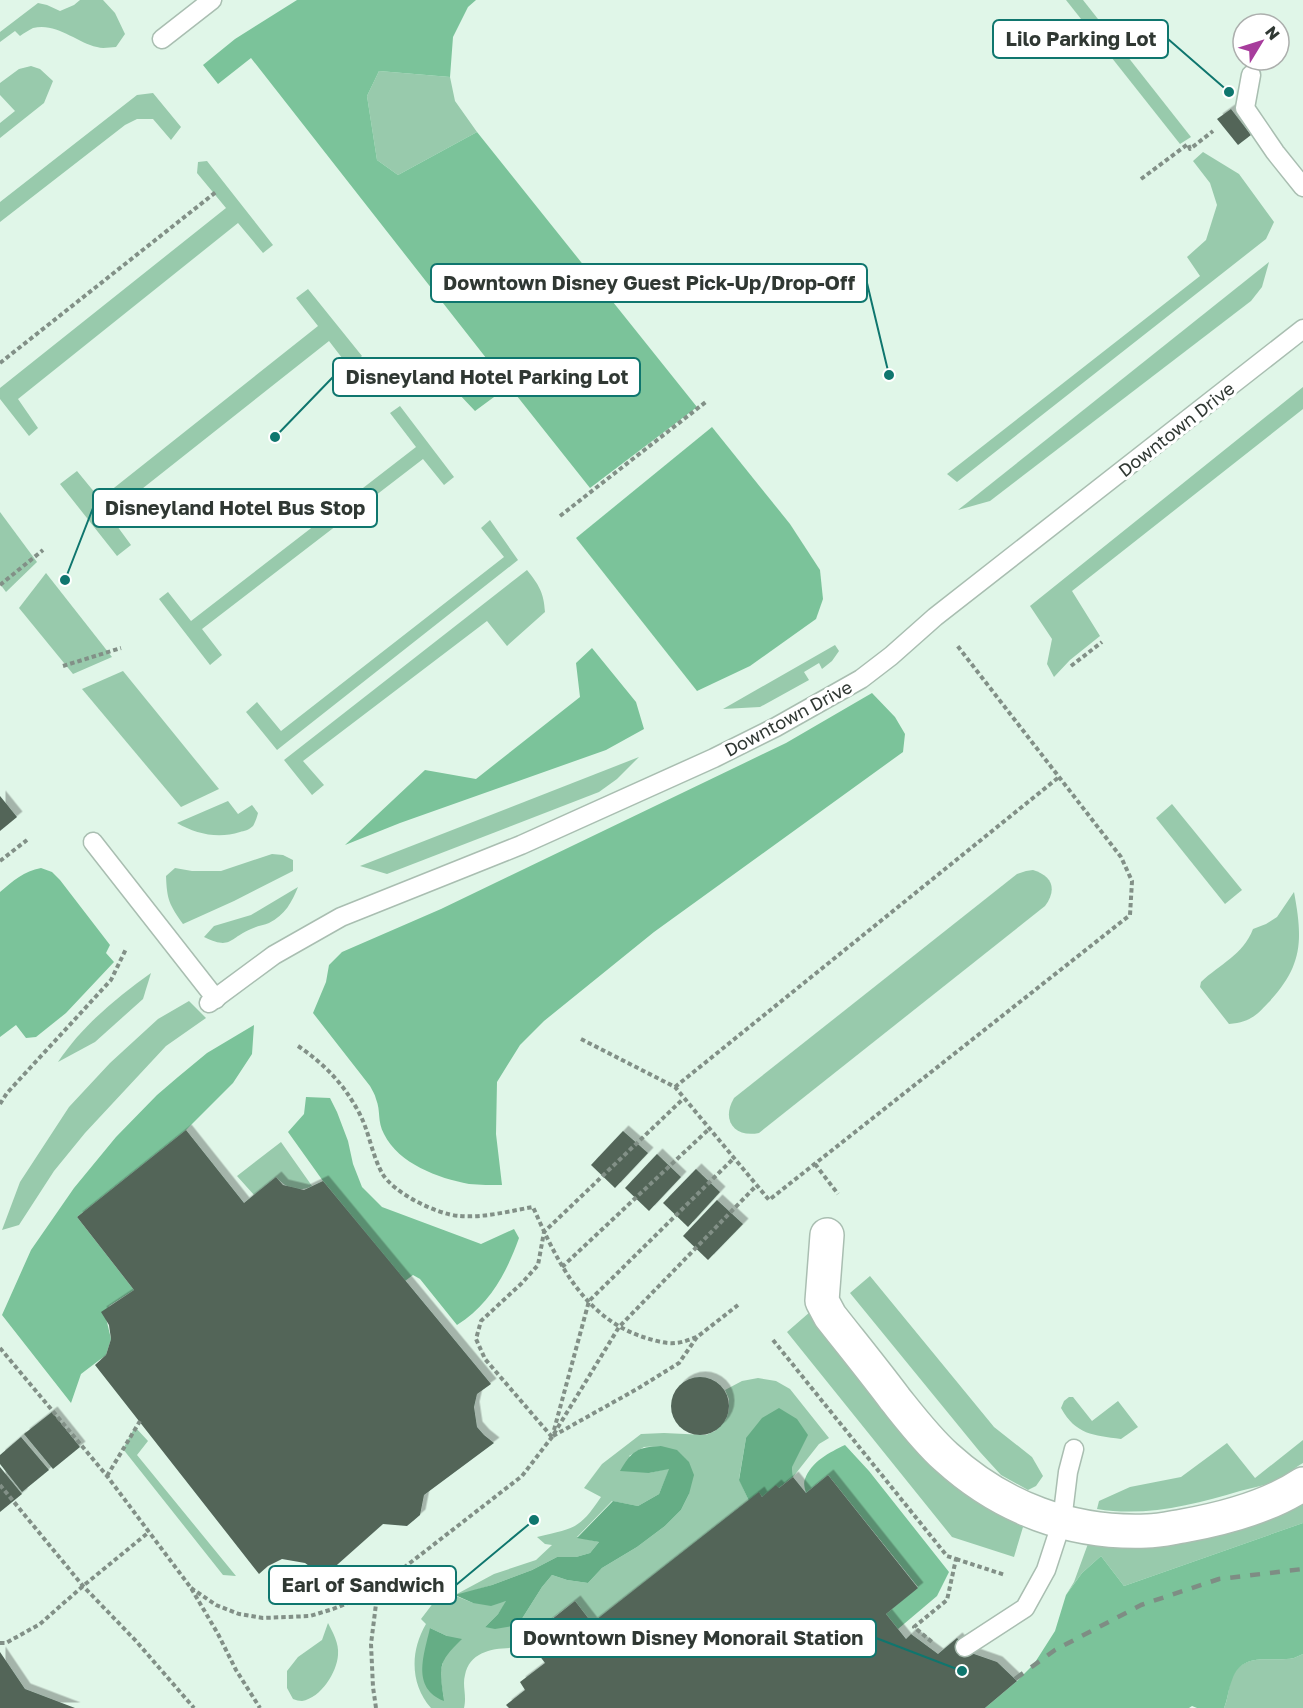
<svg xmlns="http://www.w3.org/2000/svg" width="1303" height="1708" font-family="'Golos Text',sans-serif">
	<defs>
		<filter id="shadow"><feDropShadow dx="5.5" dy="-5.5" stdDeviation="0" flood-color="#0004"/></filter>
	</defs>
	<rect width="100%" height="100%" fill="#e0f6e8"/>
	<g fill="#98caac" fill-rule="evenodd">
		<path d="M80 0H103L115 13 125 34 116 47C110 47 103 49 97 47 76 42 56 22 33 28 29 30 24 33 20 36L15 31 0 42V32L38 3 47 5 60 11 74 5Z"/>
		<polygon points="1066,0 1083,0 1191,137 1180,144"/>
		<polygon points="31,66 40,69 53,81 44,103 0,138 0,123 15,111 0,95 0,83 19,69"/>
		<polygon points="379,71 450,77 455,101 477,132 398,175 377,160 367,96"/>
		<polygon points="153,93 181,127 171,140 153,119 137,119 125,125 0,222 0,202 137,95"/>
		<polygon points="1203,152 1239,174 1274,222 1266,239 957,482 947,474 1200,276 1187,257 1206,240 1217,205 1210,183 1193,161"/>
		<polygon points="207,161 273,245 263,253 238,223 18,399 38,428 29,436 0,399 0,388 226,208 197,173 198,162"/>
		<polygon points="1269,262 1262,287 1251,301 990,501 958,510"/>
		<polygon points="308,289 362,356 349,367 329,341 109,515 131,545 117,556 60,484 77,471 100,499 318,326 296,298"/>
		<polygon points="1303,387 1303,409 1072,591 1100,636 1070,660 1054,677 1047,664 1052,639 1030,606"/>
		<polygon points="400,406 454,477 444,485 423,459 202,629 222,655 210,665 159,599 168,592 191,621 416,447 390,413"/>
		<polygon points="0,512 37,562 6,592 0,584"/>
		<polygon points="490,520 518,560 277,750 246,712 257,702 281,731 504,557 481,528"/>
		<path d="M527 570C539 585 544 593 545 612L507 646 487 621 303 761 324 785 312 795 284 760Z"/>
		<polygon points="46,573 112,657 73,674 19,608"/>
		<polygon points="835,645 839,651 832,661 822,669 819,663 804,672 809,680 760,707 723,709"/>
		<polygon points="123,671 219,789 181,807 82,689"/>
		<polygon points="639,757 617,779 599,792 387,874 360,866"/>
		<path d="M228 801 238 814 252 805 258 813C257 817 255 823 253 826 249 830 244 831 240 832 218 839 196 834 177 823Z"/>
		<polygon points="1172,804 1242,890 1225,904 1156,818"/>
		<path d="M272 854 283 855 293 860V871L234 901 183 924C169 904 167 900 166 876L175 868 192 871H221Z"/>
		<path d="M1033 870C1053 876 1057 890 1045 906L759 1133C734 1138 721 1120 734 1098L1017 874 1026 871Z"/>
		<path d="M298 887C292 902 285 915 269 923 264 925 257 926 251 929 228 939 231 950 204 937L214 926 251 915Z"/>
		<path d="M1294 892C1303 940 1303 966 1268 1003 1255 1017 1249 1022 1229 1024L1200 987 1201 982C1220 964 1243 955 1253 929L1266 924 1277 917Z"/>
		<path d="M151 973 143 999 95 1042 58 1062C82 1026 116 998 151 973Z"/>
		<polygon points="189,1001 206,1018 166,1046 85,1133 54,1171 19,1225 2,1230 20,1182 69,1107 110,1063 158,1019"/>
		<path d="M281 1142 312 1186C298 1193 286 1188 276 1177L254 1195 237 1176Z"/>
		<polygon points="870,1276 994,1427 1032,1457 1043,1476 1036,1486 1028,1490 1001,1475 980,1452 850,1293"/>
		<polygon points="818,1305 969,1496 1023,1527 1014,1557 952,1537 787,1332"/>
		<path d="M758 1378 776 1381 790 1389 829 1438 819 1444 793 1477 792 1467 746 1438 739 1479 749 1501 592 1623 575 1601 527 1638 534 1649C511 1647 471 1644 465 1675 462 1686 467 1695 464 1708H431C410 1684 410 1651 426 1624L421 1619 434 1602 441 1597 455 1595 494 1574 536 1560 552 1545 545 1544 537 1537C574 1528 579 1530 601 1497L584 1488 602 1464 641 1434 664 1433 706 1435 715 1431 726 1419 729 1410V1399L725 1390 742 1381ZM661 1446 689 1494 681 1510 665 1526 637 1547 602 1568 588 1583 567 1580 552 1575 542 1587 518 1625 485 1627 498 1614 507 1601 473 1603 456 1596 492 1585 532 1570 557 1557H576L590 1553 599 1542 577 1537 612 1501 638 1506 659 1494 670 1468 649 1473 629 1456 644 1447ZM430 1628 447 1636 445 1655 440 1673 444 1701Z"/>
		<path d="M1069 1397H1073L1092 1421 1118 1401 1138 1427 1121 1439C1093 1435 1076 1435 1061 1408L1064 1401Z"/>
		<polygon points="135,1427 148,1441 137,1455 236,1576 223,1575 123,1449"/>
		<path d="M1303 1440V1463C1294 1468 1285 1477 1276 1481 1265 1485 1252 1488 1240 1491 1194 1505 1145 1517 1097 1509L1099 1501 1130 1487 1181 1477 1227 1443 1255 1478Z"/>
		<polygon points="1303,1504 1303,1523 1124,1586 1101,1556 1082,1573 1066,1595 1074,1582 1089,1541 1194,1539 1224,1534 1290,1511"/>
		<path d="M328 1623C333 1633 339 1643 338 1655 337 1672 321 1698 302 1701 299 1701 296 1700 293 1699L287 1688V1671L298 1657 322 1640Z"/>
		<path d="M1303 1654V1708H1224C1228 1699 1228 1690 1231 1680 1242 1650 1272 1663 1294 1658 1297 1657 1300 1655 1303 1654Z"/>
	</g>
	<g fill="#7bc39a">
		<polygon points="297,0 476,0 468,7 453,37 450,77 379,71 367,96 377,160 398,175 477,132 697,407 590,488 509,386 475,411 458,393 490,363 251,58 218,84 203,65 235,39"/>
		<polygon points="712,427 790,524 820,570 823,599 816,619 750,666 697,691 576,538"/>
		<polygon points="592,648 636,702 644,729 606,750 400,823 345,845 425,770 476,779 580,697 576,663"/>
		<path d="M872 693 895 717 905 734 903 752 654 932 544 1021 520 1045 497 1082 496 1134 502 1185C491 1185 480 1185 469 1184 438 1178 399 1164 384 1134 377 1121 381 1111 376 1099 375 1094 372 1090 370 1086L313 1013 326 982 329 965 342 952 441 909 786 743Z"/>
		<path d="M41 868 52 872 60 880 110 945 106 953 114 962 66 1013 36 1037 26 1038 16 1025 0 1037V892C13 881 24 871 41 868Z"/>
		<polygon points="254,1025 252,1054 233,1083 186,1130 77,1217 134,1290 109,1306 106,1318 111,1339 106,1355 81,1374 71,1403 2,1315 31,1250 74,1188 116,1137 157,1095 178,1077 207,1053"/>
		<path d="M306 1097 330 1098 337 1112 348 1141 353 1164 362 1187 382 1207 481 1244 514 1229 519 1238C506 1274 490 1304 457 1325L420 1279 413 1275 405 1281 323 1181 288 1132 304 1114Z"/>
		<path d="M845 1445 869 1471 949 1572 937 1596 898 1629 886 1614 918 1587 828 1475 806 1493C805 1489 803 1483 805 1479 811 1462 830 1452 845 1445Z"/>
		<path d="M1303 1523V1654C1300 1655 1297 1657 1294 1658 1272 1663 1242 1650 1232 1680 1228 1690 1228 1698 1224 1708H1197L1192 1706 1189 1708H985L1017 1681 1034 1664 1055 1631 1066 1595 1082 1573 1101 1556 1124 1586Z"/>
	</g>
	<g fill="#65ad85">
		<polygon points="779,1408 797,1419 808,1435 792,1467 793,1477 779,1488 762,1497 759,1493 749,1501 739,1480 746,1438 762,1418"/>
		<path d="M661 1446 677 1450 689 1462 694 1475 689 1494 681 1510 665 1526 637 1547 602 1568 588 1583 567 1580 552 1575 542 1587 518 1625 495 1629 485 1627 498 1614 506 1601 491 1606 473 1603 455 1595 492 1585 532 1570 557 1557H576L590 1553 599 1542 577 1538 613 1501 638 1506 659 1494 669 1469 649 1473 620 1471C632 1451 637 1447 661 1446Z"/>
		<path d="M430 1628 447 1636 462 1639C436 1664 440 1667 444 1701 411 1688 424 1655 430 1628Z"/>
	</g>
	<g fill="#526559" filter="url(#shadow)">
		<polygon points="1231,109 1251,135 1238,145 1217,119"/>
		<polygon points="0,796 17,817 0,831"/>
		<polygon points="186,1130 244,1203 276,1177 283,1185 304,1190 323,1181 491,1384 477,1394 474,1407 477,1427 484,1435 494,1443 424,1495 420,1515 413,1521 407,1526 383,1524 320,1580 312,1568 305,1563 282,1559 268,1566 259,1574 95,1365 106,1355 111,1339 109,1325 101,1312 134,1290 77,1217"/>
		<polygon points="623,1131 648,1153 615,1188 591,1165"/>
		<polygon points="657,1154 681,1177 649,1211 625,1188"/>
		<polygon points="696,1169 720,1192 688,1227 663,1203"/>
		<polygon points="717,1200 743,1224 708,1260 683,1236"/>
		<circle cx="700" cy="1406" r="29"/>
		<polygon points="52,1412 80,1447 53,1469 24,1434"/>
		<polygon points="21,1437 49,1470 22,1492 0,1464 0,1455"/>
		<polygon points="0,1467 22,1494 0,1512"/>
		<polygon points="828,1475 918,1588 886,1614 906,1639 911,1634 938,1654 957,1638 965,1647 974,1654 997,1662 1017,1681 985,1708 509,1708 506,1705 525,1690 520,1682 545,1663 527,1639 575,1601 592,1623 759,1492 762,1497 776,1485 779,1488 793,1477 806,1493"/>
		<polygon points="0,1652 25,1689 75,1708 0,1708"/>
	</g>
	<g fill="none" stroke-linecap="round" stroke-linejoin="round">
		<defs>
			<g id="lane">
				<polyline points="162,39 212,0"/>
				<polyline points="1251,75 1245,108 1275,152 1303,187"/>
				<polyline points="93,842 216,999"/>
				<polyline points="209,1003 274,955 341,917 521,845 714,758 776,727 861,679 891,656 935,617 1303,329"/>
				<polyline points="965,1647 1025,1608 1046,1570 1062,1521 1068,1472 1074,1449"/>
			</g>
			<path id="street" d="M827 1235 822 1301 830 1316C852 1344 874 1371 895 1399 911 1419 927 1440 946 1457 1002 1508 1071 1534 1147 1531 1158 1531 1171 1528 1183 1526 1222 1519 1270 1506 1303 1484"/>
		</defs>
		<use href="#lane" stroke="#a9beb1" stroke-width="21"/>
		<use href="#street" stroke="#a9beb1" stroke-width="36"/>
		<g stroke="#829087" stroke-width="4" stroke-dasharray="4.5 3" stroke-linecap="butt">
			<polyline points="1141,179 1188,144 1190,149 1213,131"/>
			<polyline points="0,363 216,192"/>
			<polyline points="560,516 707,401"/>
			<polyline points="0,585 43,550"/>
			<polyline points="63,666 121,648"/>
			<polyline points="1071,666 1102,642"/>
			<polyline points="0,861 27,840"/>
			<polyline points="581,1039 675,1087 769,1200 1130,915 1132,881 1121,857 956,644"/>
			<path d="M298 1046C323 1063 342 1082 357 1109 369 1129 371 1153 382 1173 393 1193 438 1215 460 1216 484 1218 510 1211 533 1207 557 1261 583 1317 643 1337 653 1340 665 1344 675 1343 682 1343 690 1339 697 1337"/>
			<polyline points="675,1087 1059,777"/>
			<polyline points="0,1104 7,1093 111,980 126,949"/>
			<polyline points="815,1164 838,1194"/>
			<polyline points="562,1267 709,1129"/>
			<polyline points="773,1340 947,1556 956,1559 947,1600 914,1627 932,1642"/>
			<polyline points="0,1348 107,1476 191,1588 218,1634 236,1670 260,1708"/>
			<polyline points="554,1430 589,1301 734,1158"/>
			<polyline points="553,1436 637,1389 679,1363 697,1337 738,1305"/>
			<polyline points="552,1437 485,1359 476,1339 481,1321 522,1283 538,1265 544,1232 683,1099"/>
			<polyline points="107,1476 140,1421"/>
			<polyline points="0,1485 83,1586 136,1641 194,1708"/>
			<polyline points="956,1559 1005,1575"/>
			<polyline points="191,1588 216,1605 239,1614 263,1618 287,1617 310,1616 333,1609 355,1600 388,1580 522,1476 552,1437 619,1327 756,1186"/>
			<polyline points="0,1643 6,1643 40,1624 83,1586 149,1532"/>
			<polyline points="376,1708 373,1687 371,1644 376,1604 387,1581"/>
		</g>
		<use href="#lane" stroke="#fff" stroke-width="18"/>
		<use href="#street" stroke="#fff" stroke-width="33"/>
		<polyline stroke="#7e8d84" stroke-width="4.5" stroke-dasharray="10 10" stroke-linecap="butt" points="1015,1679 1055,1650 1141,1605 1219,1579 1303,1569"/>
	</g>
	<g text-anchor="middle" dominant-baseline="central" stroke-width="6" stroke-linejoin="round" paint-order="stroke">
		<g font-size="18" fill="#303833" stroke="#fff">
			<text transform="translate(1176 429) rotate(-38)">Downtown Drive</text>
			<text transform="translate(788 718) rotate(-28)">Downtown Drive</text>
		</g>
	</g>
	<path fill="none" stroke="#0f766e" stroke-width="2" d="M1229 92L1168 39M889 375L867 283M275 437L333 377M65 580L93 508M534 1520L456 1585M962 1671L876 1638"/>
	<g fill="#0f766e" stroke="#fff" stroke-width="2">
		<circle cx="1229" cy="92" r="6"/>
		<circle cx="889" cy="375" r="6"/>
		<circle cx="275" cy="437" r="6"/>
		<circle cx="65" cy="580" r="6"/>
		<circle cx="534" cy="1520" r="6"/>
		<circle cx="962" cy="1671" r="6"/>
	</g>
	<g fill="#fff" stroke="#0f766e" stroke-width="2">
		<rect x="993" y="20" width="175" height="38" rx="6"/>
		<rect x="431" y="264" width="436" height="38" rx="6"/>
		<rect x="333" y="358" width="307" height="38" rx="6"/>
		<rect x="93" y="489" width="284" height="38" rx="6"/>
		<rect x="269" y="1566" width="187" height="38" rx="6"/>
		<rect x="511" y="1619" width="365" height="38" rx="6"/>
	</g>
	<g font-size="20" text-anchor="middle" font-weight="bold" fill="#303833">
		<text x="1081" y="46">Lilo Parking Lot</text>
		<text x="649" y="290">Downtown Disney Guest Pick-Up/Drop-Off</text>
		<text x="487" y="384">Disneyland Hotel Parking Lot</text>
		<text x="235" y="515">Disneyland Hotel Bus Stop</text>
		<text x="363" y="1592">Earl of Sandwich</text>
		<text x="693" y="1645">Downtown Disney Monorail Station</text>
	</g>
	<g transform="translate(1261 42) rotate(52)"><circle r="28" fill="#ffffff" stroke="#acafad" stroke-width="1.5"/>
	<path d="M0-4.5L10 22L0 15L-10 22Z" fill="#a73c9c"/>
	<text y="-9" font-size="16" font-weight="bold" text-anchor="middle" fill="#303833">N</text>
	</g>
</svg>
